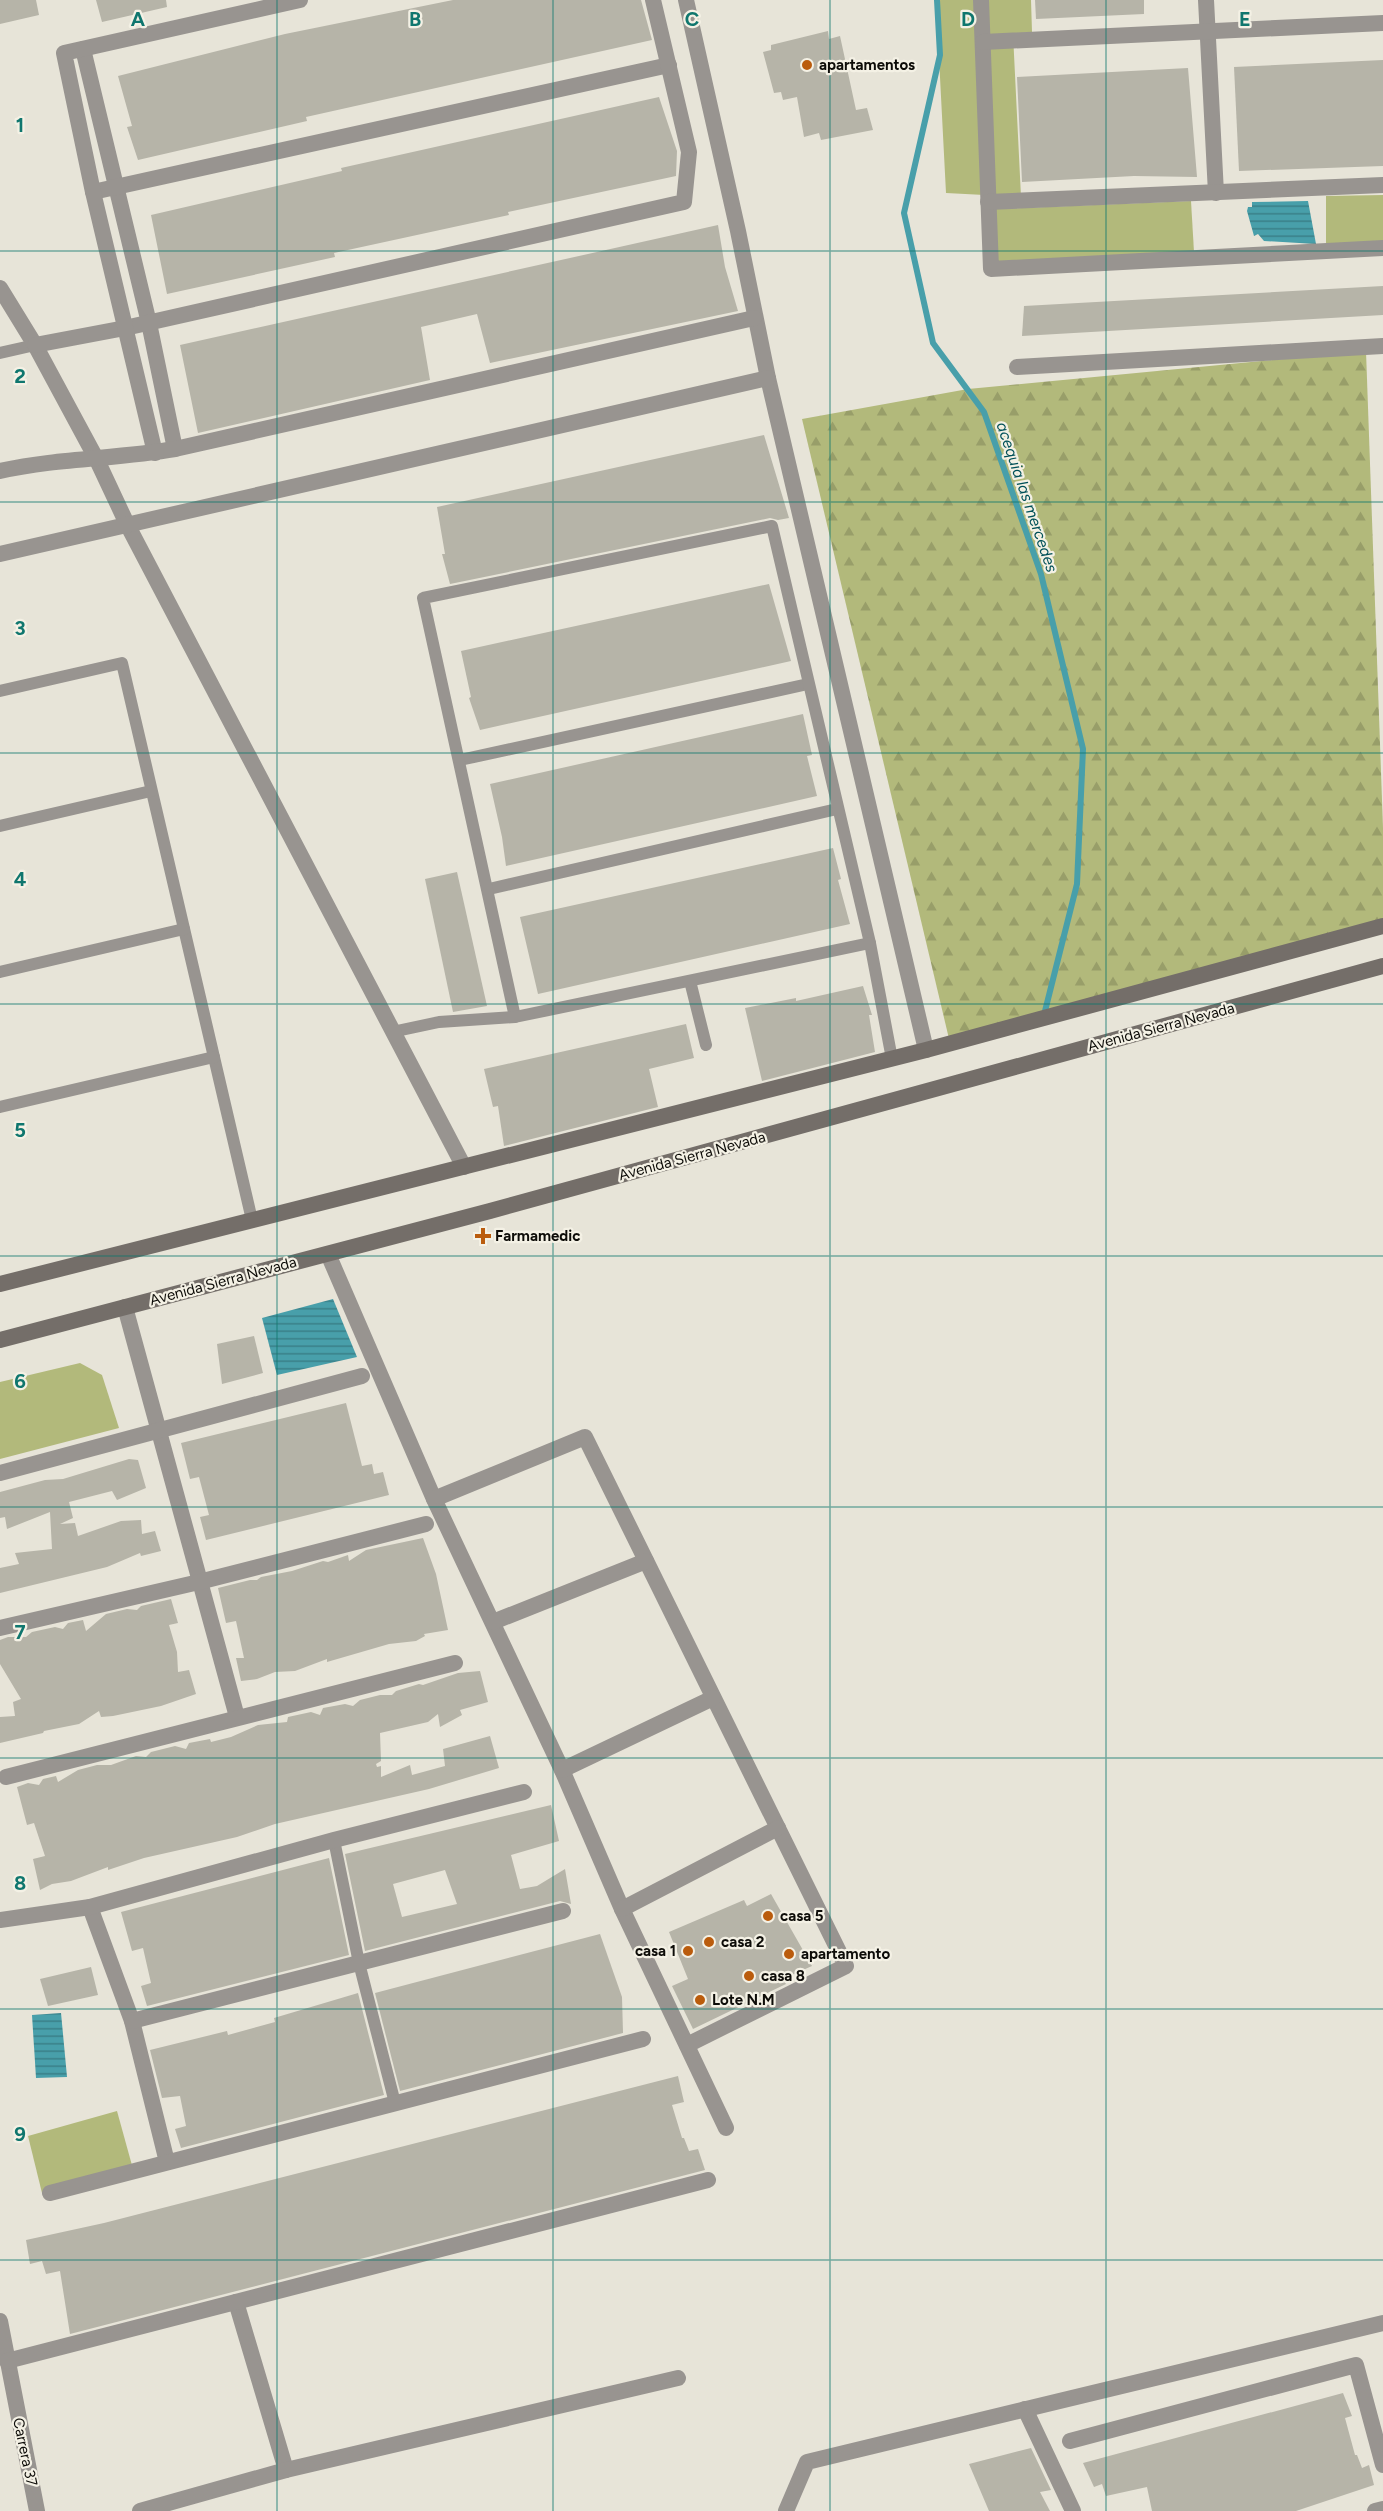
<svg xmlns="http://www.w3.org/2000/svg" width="1383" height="2511" font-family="Figtree,sans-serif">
	<defs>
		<pattern id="forest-firs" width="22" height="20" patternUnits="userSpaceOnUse" patternTransform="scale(1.5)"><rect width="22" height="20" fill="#b2b97b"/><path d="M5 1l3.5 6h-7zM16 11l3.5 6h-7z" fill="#989e69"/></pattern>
		<pattern id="water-rules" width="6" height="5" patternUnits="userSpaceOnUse" patternTransform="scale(1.5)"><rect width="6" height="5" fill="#489faa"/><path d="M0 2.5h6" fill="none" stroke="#3a8088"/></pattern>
	</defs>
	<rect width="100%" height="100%" fill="#e7e4d8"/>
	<polygon fill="url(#forest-firs)" points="1366,351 1383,828 1383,926 950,1043 802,419 968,389"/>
	<g fill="#b2b97b">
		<polygon points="936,0 1031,0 1032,32 1013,34 1021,197 946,193"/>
		<polygon points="1383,195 1383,247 1326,245 1326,196"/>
		<polygon points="1191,201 1194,252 997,264 995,209"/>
		<polygon points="80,1363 102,1375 119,1428 0,1459 0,1382"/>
		<polygon points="117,2111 133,2169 42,2193 28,2136"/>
	</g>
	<g fill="url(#water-rules)">
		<polygon points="1308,201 1316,244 1264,241 1258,234 1254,236 1247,211 1248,207 1252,207 1252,202"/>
		<polygon points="333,1299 357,1357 277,1375 262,1318"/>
		<polygon points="61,2013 67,2077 36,2078 32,2015"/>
	</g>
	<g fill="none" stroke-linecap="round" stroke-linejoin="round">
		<polyline stroke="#489faa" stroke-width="6" points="937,0 940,55 904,213 933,343 984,412 1041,574 1083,749 1077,884 1044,1015"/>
	</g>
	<g fill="#b6b4a8" fill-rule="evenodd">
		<polygon points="0,0 36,0 39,15 0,24"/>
		<polygon points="96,0 166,0 167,7 102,22"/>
		<polygon points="453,0 641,0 652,40 306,117 307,121 138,160 127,127 132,126 118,76 285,34"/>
		<polygon points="1035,0 1144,0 1144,14 1036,19"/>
		<polygon points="828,31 829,39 840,36 856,110 867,108 873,130 821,140 819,133 804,137 797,97 783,100 781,92 774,93 763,52 771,50 771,45"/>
		<polygon points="1383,60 1383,166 1239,171 1234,67"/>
		<polygon points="1188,68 1197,177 1134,176 1022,182 1017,77"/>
		<polygon points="659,97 677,151 676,176 508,212 509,215 334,253 335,257 167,294 151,215 342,171 341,168"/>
		<polygon points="718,225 725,267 738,311 490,363 477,314 421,327 430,380 198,433 180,345"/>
		<polygon points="1383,286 1383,315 1022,336 1024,306"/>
		<polygon points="764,435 789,518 778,520 770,518 450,584 442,554 445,554 437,507"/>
		<polygon points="769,584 791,661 480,730 469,698 471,697 461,651"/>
		<polygon points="803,714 812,755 807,756 817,796 506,866 502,837 490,784"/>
		<polygon points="833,848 841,879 838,880 850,924 538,994 520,917"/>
		<polygon points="457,872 487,1006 453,1012 425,879"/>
		<polygon points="863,986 872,1015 869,1015 875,1052 762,1081 745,1008 796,998 796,1001"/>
		<polygon points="686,1024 694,1058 649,1069 658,1107 504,1146 498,1106 493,1107 484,1069"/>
		<polygon points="254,1336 263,1373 222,1384 217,1344"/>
		<polygon points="346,1403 362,1466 372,1464 374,1474 383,1472 389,1495 206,1540 200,1517 209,1515 199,1477 190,1479 181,1443"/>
		<polygon points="129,1459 138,1460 146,1488 117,1500 112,1491 69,1502 73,1518 60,1524 75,1523 78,1536 121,1521 141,1520 142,1534 155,1531 161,1551 141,1556 140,1553 107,1567 0,1593 0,1568 19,1564 15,1553 52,1549 50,1512 7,1529 5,1517 0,1518 0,1492 45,1480 63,1479"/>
		<polygon points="423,1538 436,1574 448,1630 424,1634 425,1636 416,1641 389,1644 327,1662 327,1659 295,1671 275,1672 257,1679 241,1681 236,1658 244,1658 236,1621 226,1623 218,1588 250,1580 257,1580 261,1577 292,1571 323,1561 328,1562 348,1555 349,1561 366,1550"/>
		<polygon points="171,1599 178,1623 169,1625 177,1652 178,1672 189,1670 196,1694 161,1706 113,1716 101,1717 99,1711 79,1724 44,1731 43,1733 0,1743 0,1717 15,1716 13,1702 21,1699 0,1664 0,1640 8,1637 26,1637 32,1632 55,1627 63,1629 68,1623 83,1620 86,1631 106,1614 127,1609 137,1610 141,1606"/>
		<polygon points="480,1671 488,1702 460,1710 462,1715 440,1727 438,1714 428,1722 380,1733 381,1761 376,1764 377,1767 381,1766 381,1777 410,1765 412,1775 445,1766 443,1749 490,1736 499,1768 429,1789 275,1824 237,1837 144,1858 108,1870 108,1867 71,1881 52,1884 40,1890 33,1859 45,1856 34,1823 27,1825 17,1787 28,1783 39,1785 43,1779 56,1776 58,1782 78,1770 97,1765 111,1765 136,1756 146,1757 151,1752 175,1746 186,1749 189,1743 210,1739 211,1742 231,1737 258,1725 287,1722 288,1717 311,1712 320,1715 323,1708 345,1704 353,1706 360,1700 380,1695 392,1695 396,1691 419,1684 423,1685 458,1673"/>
		<path d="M551 1805 559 1841 511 1855 520 1889 537 1886 565 1869 571 1904 560 1901 365 1951 345 1854ZM445 1870 457 1904 402 1917 393 1884Z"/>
		<polygon points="329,1858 349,1955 147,2006 141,1986 151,1983 143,1948 132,1951 121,1912"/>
		<polygon points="771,1894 812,1966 783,1979 786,1984 693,2029 672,1986 688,1979 669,1932 744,1900 747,1906"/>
		<polygon points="600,1934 622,1997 623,2033 400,2091 375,1993"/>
		<polygon points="91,1967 98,1995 48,2006 40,1979"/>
		<polygon points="358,1993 384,2095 181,2148 175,2129 186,2126 180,2096 162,2098 150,2050 227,2031 228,2035 275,2022 274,2018"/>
		<polygon points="678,2076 684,2102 672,2105 682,2138 684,2138 689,2151 698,2149 705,2170 70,2334 60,2271 46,2274 42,2261 30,2264 26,2240 104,2223"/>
		<polygon points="1343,2393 1352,2416 1345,2418 1355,2455 1357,2455 1362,2468 1369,2465 1374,2485 1296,2511 1152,2511 1147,2487 1106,2496 1102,2484 1094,2487 1083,2463"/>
		<polygon points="1031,2448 1051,2490 1040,2492 1050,2511 989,2511 969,2464"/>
	</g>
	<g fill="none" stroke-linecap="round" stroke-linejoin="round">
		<g stroke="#989490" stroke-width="12">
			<polyline points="0,353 35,345"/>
			<polyline points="0,691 122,663 252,1220"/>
			<polyline points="460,760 808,684"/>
			<polyline points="0,826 151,791"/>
			<polyline points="489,889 837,809"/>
			<polyline points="0,972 184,929"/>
			<polyline points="690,981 706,1045"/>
			<polyline points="515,1017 423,598 772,526 870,943 892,1059"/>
			<polyline points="392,1032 439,1022 515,1017 870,943"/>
			<polyline points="0,1107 214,1057"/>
			<polyline points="334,1840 359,1963 395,2103"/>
		</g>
		<g stroke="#989490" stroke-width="16">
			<polyline points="686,0 738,231 768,378 926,1050"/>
			<polyline points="981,0 991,269 1383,248"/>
			<polyline points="1206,0 1216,193"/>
			<polyline points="983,42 1383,23"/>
			<polyline points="83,49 149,323 175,449"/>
			<polyline points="93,192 669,65"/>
			<polyline points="988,202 1383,185"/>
			<polyline points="0,288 35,345 97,460 127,524 464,1167"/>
			<polyline points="35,345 125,328 684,202 689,152 653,0"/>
			<polyline points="1017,367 1383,346"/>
			<polyline points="155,453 93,192 64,53 300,0"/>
			<path d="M0 471C57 458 117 459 175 449L754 318"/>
			<polyline points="0,554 768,378"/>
			<polyline points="328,1254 434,1499 562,1770 622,1909 726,2128"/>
			<polyline points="125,1307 237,1717"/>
			<polyline points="0,1473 362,1376"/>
			<polyline points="434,1499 585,1437 846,1966 687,2045"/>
			<polyline points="493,1622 646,1561"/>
			<polyline points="0,1628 199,1582 426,1524"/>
			<polyline points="562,1770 713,1698"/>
			<polyline points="6,1777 455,1663"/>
			<polyline points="90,1907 132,2021 167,2162"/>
			<polyline points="622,1909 778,1828"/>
			<polyline points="0,1920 90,1907 334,1840 524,1792"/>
			<polyline points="132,2021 563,1911"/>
			<polyline points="50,2193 643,2039"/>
			<polyline points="236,2302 286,2470"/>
			<polyline points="0,2321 37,2511"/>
			<polyline points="7,2361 708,2180"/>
			<polyline points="1025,2409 1073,2511"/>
			<polyline points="1070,2441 1356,2365 1383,2465"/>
			<polyline points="140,2511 286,2470 678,2378"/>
			<polyline points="786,2511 807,2462 1383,2323"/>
			<polyline points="1375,2511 1383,2509"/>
		</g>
		<g stroke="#746e69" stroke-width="16">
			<polyline points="0,1284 926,1050 1383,926"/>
			<polyline points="0,1340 490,1211 1383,966"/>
		</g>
	</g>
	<path fill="none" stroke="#0f766e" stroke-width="1.5" stroke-opacity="0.55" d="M277 0V2511M553 0V2511M830 0V2511M1106 0V2511M0 251H1383M0 502H1383M0 753H1383M0 1004H1383M0 1256H1383M0 1507H1383M0 1758H1383M0 2009H1383M0 2260H1383"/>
	<g fill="#ba5c0d" stroke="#f4f1e5" stroke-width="2">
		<circle cx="807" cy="65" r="6"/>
		<path d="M480 1227h6v6h6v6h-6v6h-6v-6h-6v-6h6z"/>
		<circle cx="768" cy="1916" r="6"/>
		<circle cx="709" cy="1942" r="6"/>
		<circle cx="688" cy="1951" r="6"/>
		<circle cx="789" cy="1954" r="6"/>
		<circle cx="749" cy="1976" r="6"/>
		<circle cx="700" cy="2000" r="6"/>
	</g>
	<g text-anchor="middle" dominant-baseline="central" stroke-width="4.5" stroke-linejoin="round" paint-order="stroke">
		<g font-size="15" font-weight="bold" fill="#0d0c08" stroke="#f4f1e5" text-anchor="start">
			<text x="819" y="65">apartamentos</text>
			<text x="495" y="1236">Farmamedic</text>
			<text x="780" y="1916">casa 5</text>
			<text x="721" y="1942">casa 2</text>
			<text x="676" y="1951" text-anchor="end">casa 1</text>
			<text x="801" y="1954">apartamento</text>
			<text x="761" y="1976">casa 8</text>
			<text x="712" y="2000">Lote N.M</text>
		</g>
		<g font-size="15" fill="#0d0c08" stroke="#f4f1e5">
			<text transform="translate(1161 1027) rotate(-15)">Avenida Sierra Nevada</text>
			<text transform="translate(692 1156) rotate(-15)">Avenida Sierra Nevada</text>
			<text transform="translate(223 1281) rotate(-15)">Avenida Sierra Nevada</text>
			<text transform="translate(25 2452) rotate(78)">Carrera 37</text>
		</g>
		<g font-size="16" font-style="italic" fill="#005058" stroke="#f4f1e5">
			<text transform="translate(1027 497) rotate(71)">acequia las mercedes</text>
		</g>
	</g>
	<g font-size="20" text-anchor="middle" font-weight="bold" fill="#0f766e" stroke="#f4f1e5" stroke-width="4.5" stroke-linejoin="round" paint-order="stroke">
		<text x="138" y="26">A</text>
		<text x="415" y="26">B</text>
		<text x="692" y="26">C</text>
		<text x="968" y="26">D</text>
		<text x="1245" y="26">E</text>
		<text x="20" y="132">1</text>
		<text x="20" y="383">2</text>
		<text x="20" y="635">3</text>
		<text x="20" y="886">4</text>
		<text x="20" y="1137">5</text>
		<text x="20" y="1388">6</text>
		<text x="20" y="1639">7</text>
		<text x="20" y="1890">8</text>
		<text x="20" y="2141">9</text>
	</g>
</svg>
